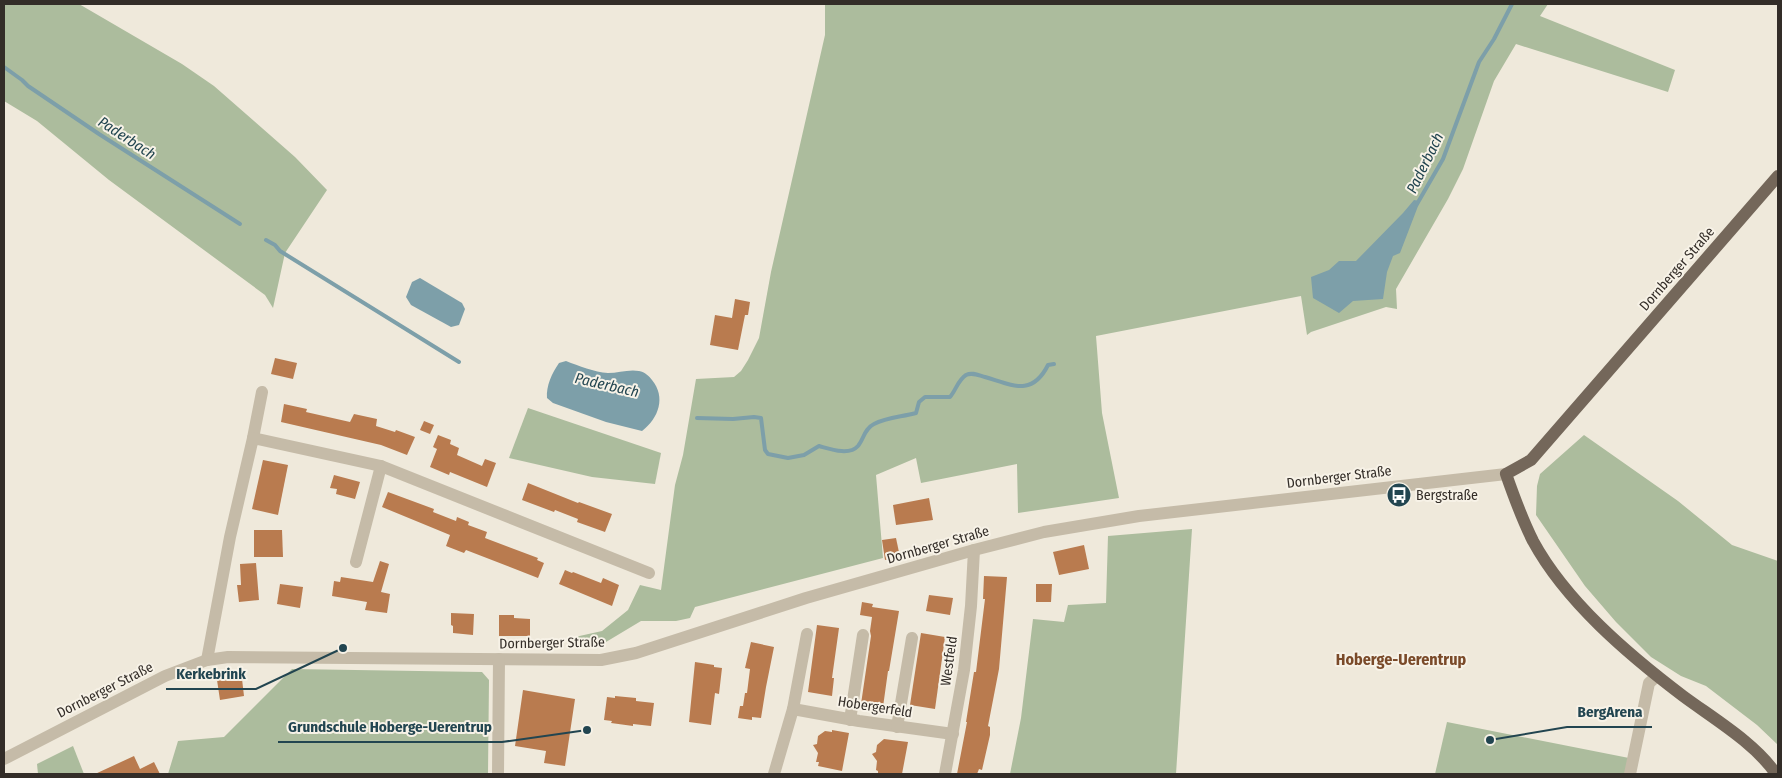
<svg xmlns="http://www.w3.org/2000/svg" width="1782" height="778" font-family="'Fira Sans Condensed',sans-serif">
	<rect width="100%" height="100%" fill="#efe9db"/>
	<g fill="#acbc9d">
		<polygon points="4,4 79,4 182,64 214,86 295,157 327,190 285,253 273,308 265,295 109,180 37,121 4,101"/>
		<polygon points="825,4 1548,4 1540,16 1675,70 1668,92 1516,44 1494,81 1463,169 1448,199 1396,289 1397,309 1386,307 1311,332 1307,335 1301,296 1096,336 1102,413 1119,498 1018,513 1017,464 921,483 916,458 876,475 883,558 695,607 690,618 676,621 641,621 606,642 572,644 575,637 602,631 628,610 640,585 661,590 675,485 683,455 696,379 734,377 741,371 748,360 759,338 771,272 825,35"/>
		<polygon points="528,408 661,453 655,484 592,477 509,458"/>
		<polygon points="1584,435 1678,501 1732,545 1778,561 1778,745 1757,725 1706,686 1681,676 1651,657 1616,622 1585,586 1536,515 1537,486 1540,474"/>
		<polygon points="1192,529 1176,774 1010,774 1021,718 1033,619 1064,622 1068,605 1106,603 1108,536"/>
		<polygon points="292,669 482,672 489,680 488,774 168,774 178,741 224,737"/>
		<polygon points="1447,722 1629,758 1626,774 1435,774"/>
		<polygon points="73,746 84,774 38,774 37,764"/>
	</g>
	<g fill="#7d9fa9">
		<polygon points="1414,200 1420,201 1400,253 1393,256 1387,272 1383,299 1353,301 1339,313 1313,298 1311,277 1329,270 1339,261 1356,261 1403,213"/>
		<polygon points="420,278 462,303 465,309 459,325 451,327 411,305 406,297 412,282"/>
		<path d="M566 361C579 366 594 372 608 373 618 373 629 369 639 371 645 372 649 376 652 380 666 397 659 418 642 431L606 422 553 403 547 398C546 386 552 373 559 363Z"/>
	</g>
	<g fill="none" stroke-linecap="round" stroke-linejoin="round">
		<g stroke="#7d9fa9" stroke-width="4">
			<polyline points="4,67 22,80 28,86 99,134 240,224"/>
			<polyline points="1417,204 1443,159 1479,62 1494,39 1512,4"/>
			<polyline points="266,240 275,245 280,251 459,362"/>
			<path d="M697 418 733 419 754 417 761 418 765 450 768 454 788 458 804 455 819 446C830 449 849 456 858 446 864 439 864 429 874 424 887 417 902 417 916 413L919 402 925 397H950C956 390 958 380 966 375 972 372 978 375 985 377 1012 385 1032 397 1048 365L1054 364"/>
		</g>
	</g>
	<g fill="#b97b4f">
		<polygon points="735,299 750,302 748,315 745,315 738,350 710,345 715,315 732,318"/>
		<polygon points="275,358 297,363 293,379 271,374"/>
		<polygon points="284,404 307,409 306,412 350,422 354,414 377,419 376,426 395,432 396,430 415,437 407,455 381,445 281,422"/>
		<polygon points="424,421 434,425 430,434 420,430"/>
		<polygon points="438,435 451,440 450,444 459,448 457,455 482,466 485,459 496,463 487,487 450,472 449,475 430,467 437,449 433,447"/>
		<polygon points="263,460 288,465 278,515 252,509"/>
		<polygon points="334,475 360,482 355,499 336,494 337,489 330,488"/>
		<polygon points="528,483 578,503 579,502 612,514 605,532 577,522 578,519 555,510 554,512 522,500"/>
		<polygon points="388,492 434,509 433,512 456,521 457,517 469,522 468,525 487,532 485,538 538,558 537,560 544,563 538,578 466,550 464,553 446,546 450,535 382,507"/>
		<polygon points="929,498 933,520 896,525 893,505"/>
		<polygon points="254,530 282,530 283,557 254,557"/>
		<polygon points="896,538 900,557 885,560 882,540"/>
		<polygon points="1084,545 1089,569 1059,575 1053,552"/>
		<polygon points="380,561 389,564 381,592 390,594 387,613 365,610 367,602 332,596 334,581 340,582 341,577 373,582"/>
		<polygon points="256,563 259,600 239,602 237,585 241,585 240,564"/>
		<polygon points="565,570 572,573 573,572 601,583 603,578 619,585 612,606 559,584"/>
		<polygon points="984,576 1007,577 999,669 988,726 990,727 990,735 982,770 979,769 977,774 957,774 967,722 966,722 974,672 976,672 985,599 983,599"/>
		<polygon points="280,584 303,587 300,608 277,604"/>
		<polygon points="1036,584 1052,584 1051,602 1036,602"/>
		<polygon points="929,595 953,598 950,615 926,611"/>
		<polygon points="862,602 873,604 872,607 899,611 889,671 888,671 883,707 861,704 871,636 870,631 872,617 860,615"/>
		<polygon points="451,613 474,614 473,635 453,633 453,626 451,625"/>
		<polygon points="499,615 514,615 514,618 530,619 530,636 499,636"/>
		<polygon points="817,625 839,628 832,678 834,678 832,696 808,692"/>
		<polygon points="921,633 945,637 935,709 910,705"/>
		<polygon points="751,642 774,647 766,687 761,718 752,717 752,720 738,718 740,706 743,706 745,693 747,693 750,669 745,668"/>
		<polygon points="695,662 714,665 714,667 722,668 719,694 715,693 711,725 689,722"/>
		<polygon points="235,677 235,680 242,679 244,696 220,700 217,680"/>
		<polygon points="523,690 575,699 565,766 544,763 546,751 515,746"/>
		<polygon points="615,696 636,698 636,701 654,703 651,726 633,724 633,726 611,723 612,721 604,720 607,697 615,698"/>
		<polygon points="832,730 849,733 842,771 818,766 819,762 816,762 818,753 813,745 817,744 818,736 825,731 832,732"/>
		<polygon points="884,739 908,742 902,774 878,774 878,771 876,770 877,761 872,754 876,752 877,745"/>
		<polygon points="134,756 140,769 154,762 160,774 95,774"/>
	</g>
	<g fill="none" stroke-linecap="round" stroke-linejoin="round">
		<g stroke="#c5bba8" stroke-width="12">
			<polyline points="253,438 262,392"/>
			<polyline points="356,562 381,466"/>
			<polyline points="207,660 230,537 253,438 381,466 649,573"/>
			<polyline points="793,709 859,721 953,734"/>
			<polyline points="850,720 863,635"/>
			<polyline points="897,727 912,638"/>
			<polyline points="4,759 165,676 207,660 228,657 601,660 636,653 806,598 974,550 1044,532 1139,516 1506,474"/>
			<polyline points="498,774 499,659"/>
			<polyline points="774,774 793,709 807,634"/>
			<polyline points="945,774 964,670 971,606 974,550"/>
			<polyline points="1630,774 1649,683 1657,676"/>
		</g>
		<path stroke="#74675a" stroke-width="12" d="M1776 774C1755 743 1714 719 1683 696 1629 655 1566 602 1533 541 1522 519 1514 497 1506 474L1531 460 1778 176"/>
	</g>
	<defs>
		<symbol id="bus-disc" viewBox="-11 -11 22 22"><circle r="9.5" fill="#224550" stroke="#f7f2e7"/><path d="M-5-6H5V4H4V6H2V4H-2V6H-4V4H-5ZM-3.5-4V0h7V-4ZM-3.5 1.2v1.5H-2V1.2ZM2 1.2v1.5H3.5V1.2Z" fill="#fff"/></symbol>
	</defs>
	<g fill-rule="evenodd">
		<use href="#bus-disc" x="1385" y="481" width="28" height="28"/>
	</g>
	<g text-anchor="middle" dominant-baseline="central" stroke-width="4" stroke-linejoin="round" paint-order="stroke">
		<g font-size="14" fill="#332d28" stroke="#f7f2e7">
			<text transform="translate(1677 269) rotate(-49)">Dornberger Straße</text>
			<text transform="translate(1339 477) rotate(-7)">Dornberger Straße</text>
			<text transform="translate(938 545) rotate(-16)">Dornberger Straße</text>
			<text transform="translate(552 643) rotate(-1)">Dornberger Straße</text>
			<text transform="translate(949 661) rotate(-82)">Westfeld</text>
			<text transform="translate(105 690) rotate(-27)">Dornberger Straße</text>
			<text transform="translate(875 707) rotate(9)">Hobergerfeld</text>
		</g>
		<g font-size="14" fill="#332d28" stroke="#f7f2e7" text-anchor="start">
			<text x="1416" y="495">Bergstraße</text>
		</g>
		<g font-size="15" font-style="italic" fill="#224550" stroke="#f7f2e7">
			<text transform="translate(127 138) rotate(33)">Paderbach</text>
			<text transform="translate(1425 163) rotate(-64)">Paderbach</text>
			<text transform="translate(607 385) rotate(13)">Paderbach</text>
		</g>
		<g font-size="16" font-weight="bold" fill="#7a4a29" stroke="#f7f2e7">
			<text x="1401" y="659">Hoberge-Uerentrup</text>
		</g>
	</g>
	<path fill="none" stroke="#224550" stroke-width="2" d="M343 648L256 689H166M1490 740L1567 727H1652M587 730L502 742H278"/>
	<g fill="#224550" stroke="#f7f2e7" stroke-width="2">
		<circle cx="343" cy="648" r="5"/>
		<circle cx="1490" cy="740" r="5"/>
		<circle cx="587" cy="730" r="5"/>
	</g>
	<g font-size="15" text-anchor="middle" font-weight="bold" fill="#224550" stroke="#f7f2e7" stroke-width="4" stroke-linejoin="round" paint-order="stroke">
		<text x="211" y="679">Kerkebrink</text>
		<text x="1610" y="717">BergArena</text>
		<text x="390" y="732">Grundschule Hoberge-Uerentrup</text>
	</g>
	<rect width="1782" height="778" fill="none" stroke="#332d28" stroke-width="10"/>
</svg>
